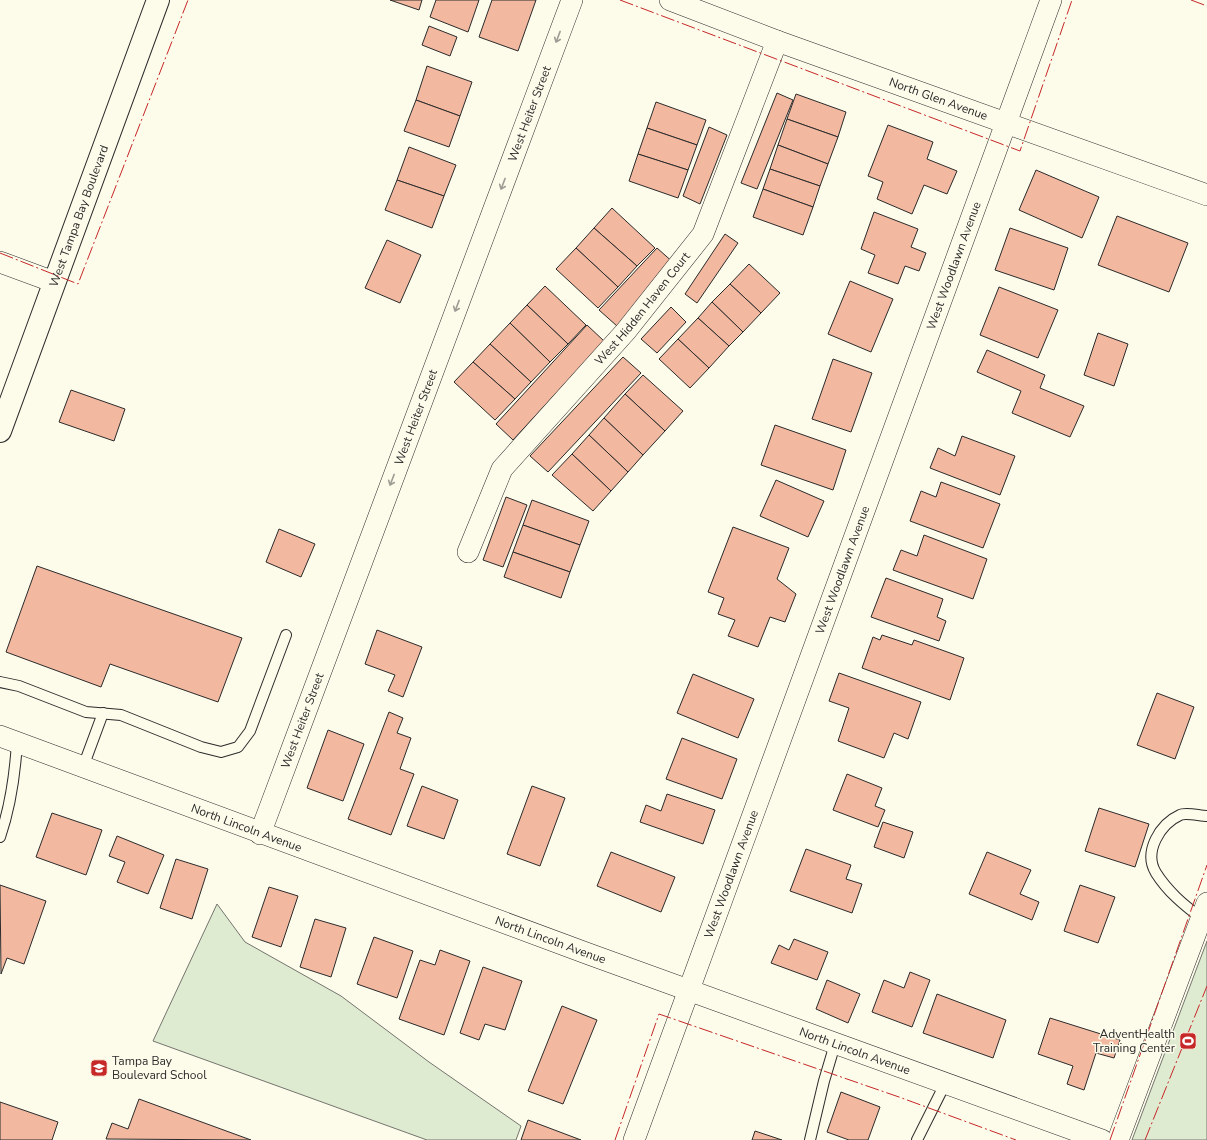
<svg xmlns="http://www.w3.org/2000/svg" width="1207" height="1140" font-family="'Nunito Sans',sans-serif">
	<rect width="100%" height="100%" fill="#fdfbea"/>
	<g fill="#deebd1" stroke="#74746e">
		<polygon points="217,904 245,942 341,996 429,1062 521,1126 516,1140 427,1140 153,1041"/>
		<polygon points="1207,941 1207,1140 1132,1140"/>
	</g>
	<g fill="#f2b8a0" stroke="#2b2b2b">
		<polygon points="390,0 422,0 419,10"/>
		<polygon points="436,0 479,0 468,32 430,17"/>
		<polygon points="492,0 536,0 518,51 479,37"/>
		<polygon points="429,26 457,37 450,56 422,45"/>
		<polygon points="427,66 472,82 460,116 416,100"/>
		<polygon points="777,93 793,100 757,189 741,183"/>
		<polygon points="796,94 846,112 838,137 787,119"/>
		<polygon points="416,100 460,116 449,147 404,131"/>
		<polygon points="656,102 706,120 697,145 647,128"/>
		<polygon points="787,119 838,137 828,164 778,145"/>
		<polygon points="888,125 933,142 927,159 957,171 947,194 924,185 912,214 877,199 883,182 868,176"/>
		<polygon points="709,127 727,135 700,204 683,196"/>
		<polygon points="647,128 697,145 688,170 638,154"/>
		<polygon points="778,145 828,164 820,186 770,169"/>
		<polygon points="409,147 456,165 444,196 397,180"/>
		<polygon points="638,154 688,170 678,198 629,181"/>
		<polygon points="770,169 820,186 813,207 763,189"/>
		<polygon points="1036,170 1099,197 1082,238 1019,210"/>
		<polygon points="397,180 444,196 432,228 385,210"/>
		<polygon points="763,189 813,207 803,235 753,217"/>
		<polygon points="612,208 655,248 637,266 594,228"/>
		<polygon points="874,212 918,229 911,247 926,253 919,271 905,266 898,284 868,273 875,255 861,249"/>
		<polygon points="1117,216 1188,243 1169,292 1098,265"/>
		<polygon points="594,228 637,266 618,287 576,248"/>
		<polygon points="1010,228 1068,248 1054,290 995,270"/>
		<polygon points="725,234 738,243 697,303 685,294"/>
		<polygon points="387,240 421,255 400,303 365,288"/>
		<polygon points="576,248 618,287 598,308 556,269"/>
		<polygon points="657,248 675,264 617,326 599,310"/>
		<polygon points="749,264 780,293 761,313 730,284"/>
		<polygon points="850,281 893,299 871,352 828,334"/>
		<polygon points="730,284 761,313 743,332 712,302"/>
		<polygon points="545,286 586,325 568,344 527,305"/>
		<polygon points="999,287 1058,310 1038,358 980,335"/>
		<polygon points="712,302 743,332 729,346 698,318"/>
		<polygon points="527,305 568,344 550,362 510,323"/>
		<polygon points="671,307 686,322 657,353 641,339"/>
		<polygon points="698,318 729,346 709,368 678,339"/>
		<polygon points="510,323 550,362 531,382 490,344"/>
		<polygon points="587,325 604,341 513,440 496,424"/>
		<polygon points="1098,333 1128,344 1114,386 1084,375"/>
		<polygon points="678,339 709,368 690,388 659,359"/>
		<polygon points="490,344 531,382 515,399 473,362"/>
		<polygon points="987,350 1045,375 1040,388 1084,406 1070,437 1012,413 1021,391 977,372"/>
		<polygon points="623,357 641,373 548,472 530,456"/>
		<polygon points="833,359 872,373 851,432 812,419"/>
		<polygon points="473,362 515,399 495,420 454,382"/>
		<polygon points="643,375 683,411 665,431 625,394"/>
		<polygon points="71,390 125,409 114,441 59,422"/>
		<polygon points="625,394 665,431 643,455 604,418"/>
		<polygon points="604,418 643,455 628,472 589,435"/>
		<polygon points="775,425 846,450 833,490 761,465"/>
		<polygon points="589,435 628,472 611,491 572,454"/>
		<polygon points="962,436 1015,456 1000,495 930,468 938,448 955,456"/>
		<polygon points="572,454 611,491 593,511 552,475"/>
		<polygon points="776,480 824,501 808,537 760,516"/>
		<polygon points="941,482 1000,504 983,548 910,521 921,491 936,497"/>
		<polygon points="506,497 527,505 503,567 483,560"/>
		<polygon points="532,500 589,521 580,545 523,525"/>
		<polygon points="523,525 580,545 570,572 513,552"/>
		<polygon points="733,527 789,548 777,579 796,594 785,622 770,617 758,647 728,636 735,620 718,614 724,598 708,592"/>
		<polygon points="279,529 315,544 301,577 266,562"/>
		<polygon points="924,535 987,559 973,599 893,570 901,550 917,556"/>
		<polygon points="513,552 570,572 561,598 504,577"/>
		<polygon points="37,566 242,638 218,702 110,664 101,687 6,652"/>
		<polygon points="886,578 943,599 937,617 946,621 939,641 871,617"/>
		<polygon points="377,630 422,647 403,697 388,691 395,675 365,664"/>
		<polygon points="882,635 912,645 914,640 964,658 950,700 862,668 873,637 880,640"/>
		<polygon points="839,673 921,702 908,739 894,733 884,758 838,741 849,708 829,701"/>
		<polygon points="693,674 754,699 738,738 677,713"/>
		<polygon points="1157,693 1194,707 1175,759 1137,745"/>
		<polygon points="389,712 403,718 397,733 411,738 400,769 414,774 391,835 348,819"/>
		<polygon points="328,730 364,744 343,801 307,788"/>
		<polygon points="682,738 737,759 722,799 666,779"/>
		<polygon points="847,774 882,788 875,806 885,810 878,827 833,810"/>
		<polygon points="422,786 458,800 444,839 407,826"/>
		<polygon points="532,786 565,798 540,866 507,854"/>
		<polygon points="667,794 715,810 703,844 640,822 646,805 661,811"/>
		<polygon points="1099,808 1149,824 1135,867 1085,851"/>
		<polygon points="52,813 102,830 86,875 36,857"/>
		<polygon points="883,822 913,832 904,858 874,847"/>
		<polygon points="117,836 164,855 148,894 117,882 125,862 109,856"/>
		<polygon points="806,849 851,865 846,879 862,884 852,913 790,891"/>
		<polygon points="611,852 675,877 661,912 597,886"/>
		<polygon points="987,852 1031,870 1020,894 1039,902 1032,920 969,894"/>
		<polygon points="176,859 208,869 192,919 160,908"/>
		<polygon points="0,885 46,901 24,964 7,958 1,974"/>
		<polygon points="1080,885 1115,897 1098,943 1064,931"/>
		<polygon points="269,887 298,896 281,947 252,937"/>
		<polygon points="315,919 346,928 331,977 300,967"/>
		<polygon points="374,937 413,951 397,998 357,984"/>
		<polygon points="794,939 828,952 817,980 771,963 779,945 789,950"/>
		<polygon points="440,950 470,961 444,1035 399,1019 420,960 435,965"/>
		<polygon points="483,967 522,981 505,1030 485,1024 479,1040 460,1033"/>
		<polygon points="910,972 930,980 912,1027 872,1012 884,980 904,988"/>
		<polygon points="827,980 860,994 848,1023 816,1009"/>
		<polygon points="937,994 1006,1020 993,1058 923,1033"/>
		<polygon points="562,1006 597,1020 563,1104 528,1091"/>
		<polygon points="1050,1018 1120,1040 1114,1058 1096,1053 1084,1090 1067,1084 1073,1066 1038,1054"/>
		<polygon points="841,1092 880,1107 868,1140 849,1140 827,1132"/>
		<polygon points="139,1099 188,1117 251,1140 106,1139 112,1123 128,1129"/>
		<polygon points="0,1102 58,1122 52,1140 0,1140"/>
		<polygon points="528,1120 581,1140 521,1140"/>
		<polygon points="755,1131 782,1140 752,1140"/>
	</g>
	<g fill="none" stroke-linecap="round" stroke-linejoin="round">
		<defs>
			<g id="lane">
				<polyline points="0,682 19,686 86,712 121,715 201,747 221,752 238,747 250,731 286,635"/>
				<polyline points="83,767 103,713"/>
				<path d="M0 837C11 805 15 775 17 742"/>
				<path d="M1201 918C1184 905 1168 892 1156 873 1143 852 1160 824 1180 815 1186 812 1200 816 1207 816"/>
				<polyline points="810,1140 824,1081 835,1044"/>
				<polyline points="917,1140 945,1084"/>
			</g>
			<g id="street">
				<path id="s1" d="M670 0 777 41 1207 195"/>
				<polyline points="0,262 54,282"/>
				<path id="s2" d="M468 552 502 469 626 331 703 234 777 41"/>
				<path id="s3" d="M0 736C366 873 734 1008 1102 1140"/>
				<path id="s4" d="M260 834 572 0"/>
				<path id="s5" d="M634 1140 1051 0"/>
				<polyline points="1118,1140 1207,903"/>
			</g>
			<g id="secondary">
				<path id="s6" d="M0 431 158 0"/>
			</g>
		</defs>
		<use href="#lane" stroke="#2b2b2b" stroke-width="12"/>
		<use href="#street" stroke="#2b2b2b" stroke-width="22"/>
		<use href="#secondary" stroke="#2b2b2b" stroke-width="24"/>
		<use href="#lane" stroke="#fdfbea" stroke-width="10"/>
		<use href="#street" stroke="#fdfbea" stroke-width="21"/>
		<use href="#secondary" stroke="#fdfbea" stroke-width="22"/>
		<g stroke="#c62828" stroke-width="1" stroke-dasharray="14 3 2 3" stroke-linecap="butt">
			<polyline points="620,0 1020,151 1072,0"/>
			<polyline points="1191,0 1207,6"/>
			<polyline points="0,253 78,284 188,0"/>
			<polyline points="615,1140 659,1014 899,1097 1016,1140"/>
			<polyline points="1110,1140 1207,865"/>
			<polyline points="1145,1140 1207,986"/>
		</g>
	</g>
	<defs><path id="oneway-shaft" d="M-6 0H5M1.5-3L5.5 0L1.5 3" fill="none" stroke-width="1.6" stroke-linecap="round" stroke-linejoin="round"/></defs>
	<g stroke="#9e9d94">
		<use href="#oneway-shaft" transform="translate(558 37) rotate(111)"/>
		<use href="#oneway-shaft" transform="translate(503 184) rotate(111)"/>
		<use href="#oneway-shaft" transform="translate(457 306) rotate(111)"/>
		<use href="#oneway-shaft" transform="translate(392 480) rotate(111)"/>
	</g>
	<defs>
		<symbol id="stadium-square" viewBox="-11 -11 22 22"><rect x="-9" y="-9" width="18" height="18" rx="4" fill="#c62828" stroke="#fdfbea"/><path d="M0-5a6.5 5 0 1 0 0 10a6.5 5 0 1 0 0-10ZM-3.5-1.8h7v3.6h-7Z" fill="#fff"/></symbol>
		<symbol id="school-square" viewBox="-11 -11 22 22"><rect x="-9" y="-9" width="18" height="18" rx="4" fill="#c62828" stroke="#fdfbea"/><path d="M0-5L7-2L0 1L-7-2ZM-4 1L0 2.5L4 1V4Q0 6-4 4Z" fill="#fff"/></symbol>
	</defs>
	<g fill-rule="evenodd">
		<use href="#stadium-square" x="1178" y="1031" width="20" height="20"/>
		<use href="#school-square" x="89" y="1058" width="20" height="20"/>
	</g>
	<g text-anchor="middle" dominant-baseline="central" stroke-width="3" stroke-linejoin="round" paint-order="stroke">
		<g font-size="12" fill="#2b2b2b" stroke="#fdfbea">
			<text stroke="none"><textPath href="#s1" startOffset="286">North Glen Avenue</textPath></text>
			<text stroke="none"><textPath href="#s4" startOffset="769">West Heiter Street</textPath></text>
			<text stroke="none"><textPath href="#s6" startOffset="229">West Tampa Bay Boulevard</textPath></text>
			<text stroke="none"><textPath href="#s5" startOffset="931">West Woodlawn Avenue</textPath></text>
			<text stroke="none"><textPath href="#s2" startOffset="303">West Hidden Haven Court</textPath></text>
			<text stroke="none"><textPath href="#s4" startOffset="445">West Heiter Street</textPath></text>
			<text stroke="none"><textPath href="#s5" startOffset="607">West Woodlawn Avenue</textPath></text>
			<text stroke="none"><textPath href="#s4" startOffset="121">West Heiter Street</textPath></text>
			<text stroke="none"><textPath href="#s3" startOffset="263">North Lincoln Avenue</textPath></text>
			<text stroke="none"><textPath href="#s5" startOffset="283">West Woodlawn Avenue</textPath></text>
			<text stroke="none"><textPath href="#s3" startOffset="587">North Lincoln Avenue</textPath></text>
			<text stroke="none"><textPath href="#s3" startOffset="911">North Lincoln Avenue</textPath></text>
		</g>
		<g font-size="12" fill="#2b2b2b" stroke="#fdfbea" text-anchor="end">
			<text x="1175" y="1034">AdventHealth<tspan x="1175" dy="14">Training Center</tspan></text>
			<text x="112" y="1061" text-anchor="start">Tampa Bay<tspan x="112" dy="14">Boulevard School</tspan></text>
		</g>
	</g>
</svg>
